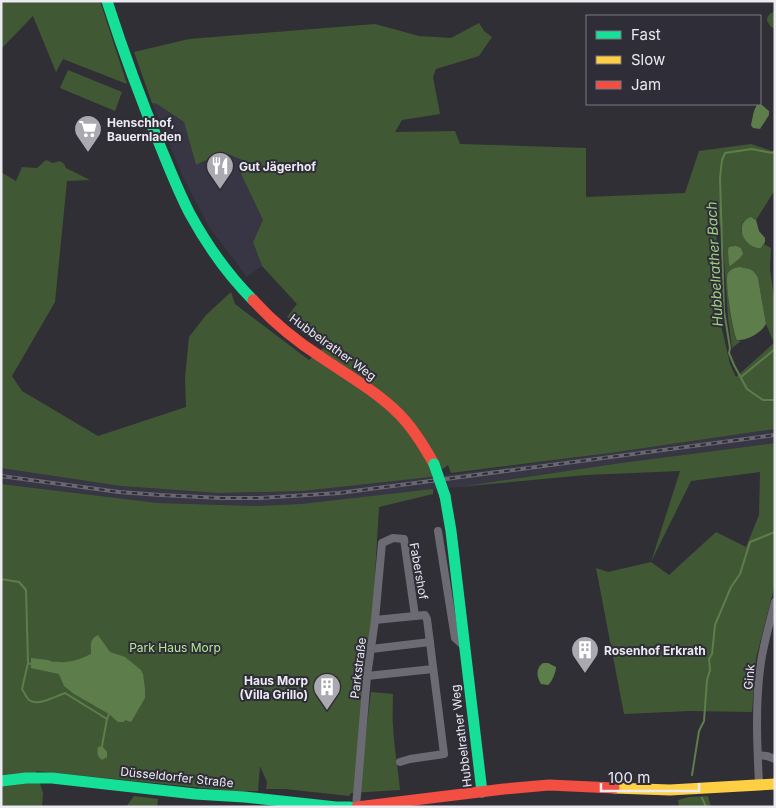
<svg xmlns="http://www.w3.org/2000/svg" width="776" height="808" font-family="Inter,sans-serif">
	<rect width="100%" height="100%" fill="#302f35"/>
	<g fill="#383544">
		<polygon points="152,103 157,104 184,122 196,165 223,152 247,162 241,174 263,220 253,242 262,266 247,277 209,227 183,177"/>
		<polygon points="775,429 775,443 621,463 458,487 301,504 256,506 158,503 1,484 1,468 121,486 219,493 303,491 431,477 610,453"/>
	</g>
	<g fill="#405934" fill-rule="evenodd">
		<polygon points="1,1 100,1 127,84 63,59 56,72 33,16 1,49"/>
		<path d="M773 12H775L774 28 771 27 767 21C767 16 769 14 773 12Z"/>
		<path d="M479 23 484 31 492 37 479 56 436 69 433 77 440 114 402 120 395 132 455 131 460 144 586 148V197L685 193 699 151 751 144 775 152V190L756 220 754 218 743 222 741 227V232L761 248 764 244 771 248 770 269 775 305V429L610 453 451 473 448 465 431 477 303 491 219 493 121 486 1 468V172L16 181 22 167 37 168 46 160 53 163 60 161 64 164 66 168 90 180 67 181 55 302 12 376 22 391 98 436 186 407 185 378 189 337 206 315 231 292 235 304 309 360 327 345 287 317 297 304 262 266 253 242 263 220 241 174 247 162 223 152 196 165 184 122 157 104 152 103 134 52 189 39 375 24 419 36 451 38ZM716 218 722 229 728 318 732 348 741 341 737 340C731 331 727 289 727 276L754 272 758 278 766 324 774 343 736 377 730 364 721 325V305L718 286Z"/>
		<polygon points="68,70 122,92 115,111 60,88"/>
		<path d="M775 443V582L773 592 756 658 752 712 690 711 624 714 596 568 608 572 651 562 680 471 586 475 458 487 621 463ZM760 472 759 515 746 547 716 532 669 575 651 562 691 481Z"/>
		<path d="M1 484 158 503 256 506 301 504 433 489V494L379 507 365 741 371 692 393 694C393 705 392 716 393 726 394 748 398 768 400 790L351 793 349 796 285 789H266L267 782 260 766 258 791H233L36 771 43 793 42 807H1Z"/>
		<polygon points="134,796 158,799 157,807 126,807"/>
		<polygon points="708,796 711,807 679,807 678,800 689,797"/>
	</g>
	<g fill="#5d7e4b">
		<path d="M757 105H762L769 111V115L760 129 753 128 751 125C753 117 753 111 757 105Z"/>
		<path d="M751 217 756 220 759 231 765 238V242L761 248C745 249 732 224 751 217Z"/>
		<polygon points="736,246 741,248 743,254 740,258 730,266 729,264 728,250 729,247"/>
		<path d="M739 267C749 269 753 268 758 278L766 324C761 333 747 341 737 340 733 334 724 279 728 273 731 269 735 268 739 267Z"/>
		<path d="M98 635 110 652 125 657 141 670 143 674 145 689V698L131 722 125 720 124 722H118L109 714 74 694 64 686 59 674 31 668V658L48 660 53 662C58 661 61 663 66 662 75 661 83 658 91 654 91 646 89 639 98 635Z"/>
		<path d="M543 663H548L556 667C556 672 552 682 548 685L541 684C536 676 536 668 543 663Z"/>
		<path d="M102 746 107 752V757L102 760C97 756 97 753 98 747Z"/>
	</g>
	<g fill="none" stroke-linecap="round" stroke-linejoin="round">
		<g stroke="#5d7e4b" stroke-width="2">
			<polyline points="775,151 772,153 752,149 725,153 722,160 720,178 724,311 730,348 729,353 734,365 747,389 763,400 775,400"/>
			<polyline points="741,377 775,349"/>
			<polyline points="1,579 19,582 26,590 28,663 31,664"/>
			<path d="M28 663 22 689C24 692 26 697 29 700 38 707 56 696 65 693L107 719 102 746"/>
			<polyline points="107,719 109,714"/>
			<polyline points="692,775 699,731 704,721 707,680 710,670 709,659 712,654 715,625 731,587 740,574 750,542 775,532"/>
			<polyline points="702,798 706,807"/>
		</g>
		<g stroke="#6c6a73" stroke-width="8">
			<polyline points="438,531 455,638 464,646"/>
			<polyline points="375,620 425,615 427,619 444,754 410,759 400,762"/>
			<polyline points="371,649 430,642"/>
			<polyline points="367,676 433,669"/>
			<polyline points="758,755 767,756 775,759"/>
			<path d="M759 784C757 743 755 703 761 662 764 642 770 622 775 602"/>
			<polyline points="356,807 367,676 375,620 382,543 393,538 404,539 415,616"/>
		</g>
		<g stroke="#16e098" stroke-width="11">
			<path d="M107 1C123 51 141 100 161 148 170 170 179 193 190 214 207 245 228 275 253 300"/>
			<polyline points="445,496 451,531 482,792"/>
			<polyline points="1,781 26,778 52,778 195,794 244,797 336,807 350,807"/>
		</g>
		<polyline stroke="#ffcf43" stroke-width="11" points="614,788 670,790 775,784"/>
		<g stroke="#f24e42" stroke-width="11">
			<path d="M253 300C273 322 296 341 321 357 347 375 376 391 399 414 413 428 424 446 434 464"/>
			<polyline points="357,807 504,789 549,785 614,788"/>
		</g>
		<defs>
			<polyline id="rail" points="1,476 119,492 160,495 221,498 260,498 339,493 408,484 775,435"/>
		</defs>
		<use href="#rail" stroke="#69676f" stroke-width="4"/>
		<use href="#rail" stroke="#2f2d37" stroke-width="2" stroke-dasharray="5.5" stroke-linecap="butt"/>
		<polyline stroke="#16e098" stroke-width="11" points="434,464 445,496"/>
	</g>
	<defs>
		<symbol id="supermarket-pin" viewBox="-11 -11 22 30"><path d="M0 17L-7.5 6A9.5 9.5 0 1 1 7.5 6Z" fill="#aaa9af" stroke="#2f2d37"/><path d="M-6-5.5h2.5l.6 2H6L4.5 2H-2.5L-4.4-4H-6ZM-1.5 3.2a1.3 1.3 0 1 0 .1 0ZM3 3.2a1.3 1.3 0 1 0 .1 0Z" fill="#fff"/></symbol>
		<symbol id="restaurant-pin" viewBox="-11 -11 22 30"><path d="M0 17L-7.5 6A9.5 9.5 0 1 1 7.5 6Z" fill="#aaa9af" stroke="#2f2d37"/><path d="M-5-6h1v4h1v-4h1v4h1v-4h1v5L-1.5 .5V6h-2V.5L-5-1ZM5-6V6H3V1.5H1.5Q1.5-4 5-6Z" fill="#fff"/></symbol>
		<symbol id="building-pin" viewBox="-11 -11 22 30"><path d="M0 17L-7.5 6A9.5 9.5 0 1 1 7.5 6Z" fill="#aaa9af" stroke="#2f2d37"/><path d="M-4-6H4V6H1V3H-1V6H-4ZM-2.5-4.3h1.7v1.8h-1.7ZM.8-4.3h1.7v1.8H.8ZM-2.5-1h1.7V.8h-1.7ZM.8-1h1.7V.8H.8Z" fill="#fff"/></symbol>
	</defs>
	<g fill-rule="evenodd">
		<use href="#supermarket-pin" x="72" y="113" width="32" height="43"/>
		<use href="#restaurant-pin" x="204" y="150" width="32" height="43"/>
		<use href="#building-pin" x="569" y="634" width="32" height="43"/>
		<use href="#building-pin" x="311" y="671" width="32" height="43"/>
	</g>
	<g text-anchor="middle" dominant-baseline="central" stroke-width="4" stroke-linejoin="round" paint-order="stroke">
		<g font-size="12" font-weight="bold" fill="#ebeaf1" stroke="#2f2d37" text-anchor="start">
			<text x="107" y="122">Henschhof,<tspan x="107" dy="14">Bauernladen</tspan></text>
			<text x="239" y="166">Gut Jägerhof</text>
			<text x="604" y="650">Rosenhof Erkrath</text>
			<text x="308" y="680" text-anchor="end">Haus Morp<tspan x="308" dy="14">(Villa Grillo)</tspan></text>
		</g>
		<g font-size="12" fill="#ebeaf1" stroke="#2f2d37">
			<text transform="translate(333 347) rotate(36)">Hubbelrather Weg</text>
			<text transform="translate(419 571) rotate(80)">Fabershof</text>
			<text transform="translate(358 668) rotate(-83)">Parkstraße</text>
			<text transform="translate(749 677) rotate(-85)">Gink</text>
			<text transform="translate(461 736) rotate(-97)">Hubbelrather Weg</text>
			<text transform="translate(177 777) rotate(6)">Düsseldorfer Straße</text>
		</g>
		<g font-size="12" fill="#b3ea97" stroke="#2f2d37">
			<text x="175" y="647">Park Haus Morp</text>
		</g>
		<g font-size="14" font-style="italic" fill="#9dd280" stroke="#2f2d37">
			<text transform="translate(714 264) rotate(-93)">Hubbelrather Bach</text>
		</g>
	</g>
	<rect width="776" height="808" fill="none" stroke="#ebeaf1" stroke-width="5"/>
	<rect x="586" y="15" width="175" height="90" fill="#2f2d37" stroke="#7a7981"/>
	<rect x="596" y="31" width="25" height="8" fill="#16e098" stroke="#7a7981"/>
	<text x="631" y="40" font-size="15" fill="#ebeaf1">Fast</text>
	<rect x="596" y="56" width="25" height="8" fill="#ffcf43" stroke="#7a7981"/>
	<text x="631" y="65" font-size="15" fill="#ebeaf1">Slow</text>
	<rect x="596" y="81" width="25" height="8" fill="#f24e42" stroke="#7a7981"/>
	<text x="631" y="90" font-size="15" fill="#ebeaf1">Jam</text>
	<path d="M601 783v8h98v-8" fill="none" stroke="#ebeaf1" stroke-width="2.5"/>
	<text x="608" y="783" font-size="15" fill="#ebeaf1" stroke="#2f2d37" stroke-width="4" paint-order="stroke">100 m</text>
</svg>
